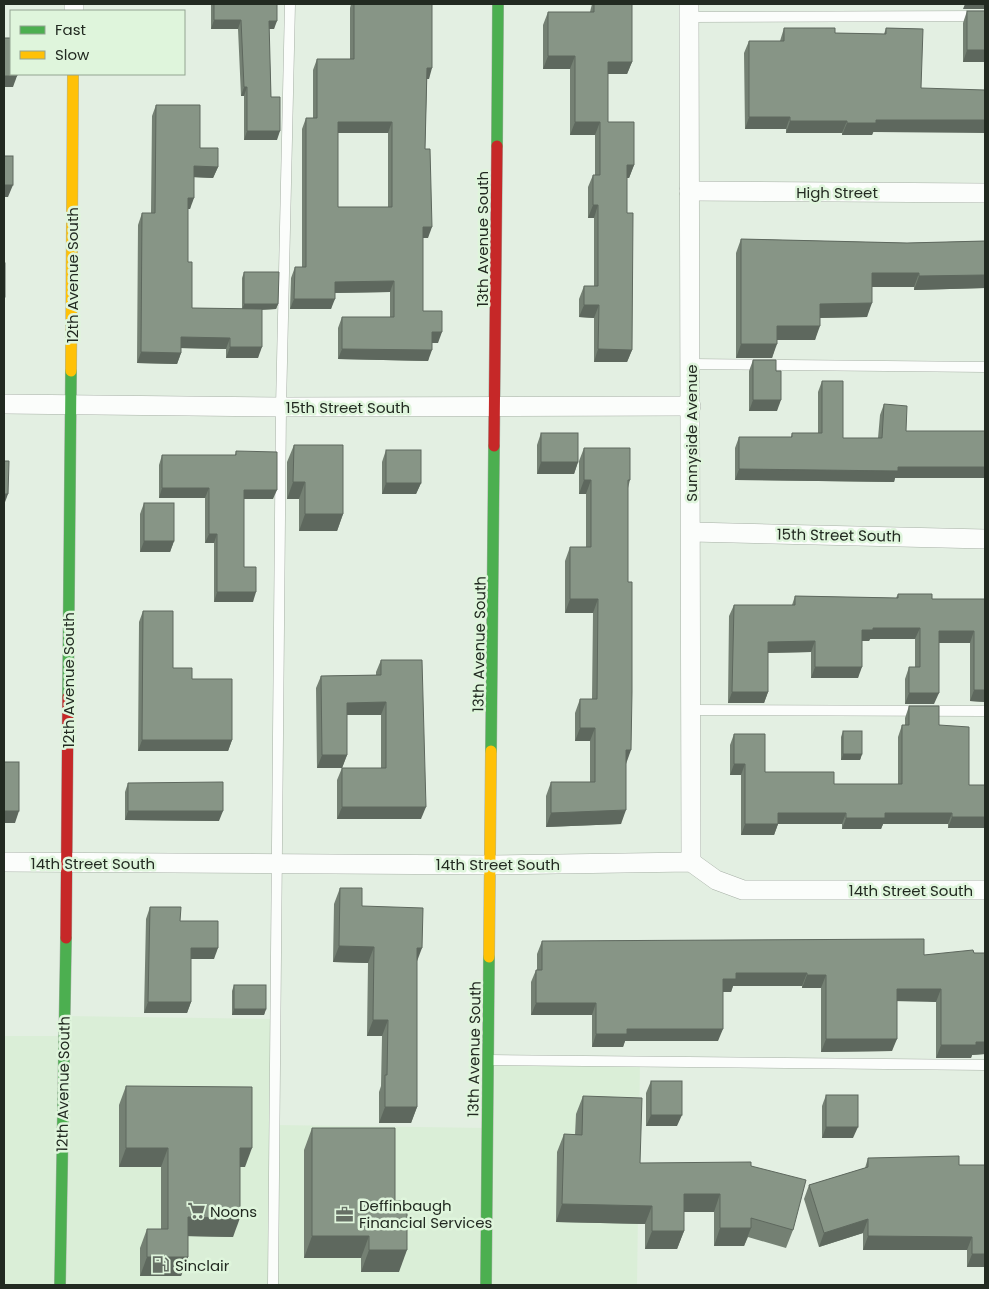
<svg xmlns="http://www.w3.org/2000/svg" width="989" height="1289" font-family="Poppins,sans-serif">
	<rect width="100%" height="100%" fill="#e3efe2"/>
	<polygon fill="#daeed7" points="64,1016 276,1019 275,1125 488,1128 489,1060 640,1061 637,1285 4,1285 4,1036 64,1036"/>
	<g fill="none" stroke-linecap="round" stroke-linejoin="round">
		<defs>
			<g id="lane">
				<polyline points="689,17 985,16"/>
				<polyline points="691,364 985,367"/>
				<polyline points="691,710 985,711"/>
				<polyline points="489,1060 985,1065"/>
				<polyline points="273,1285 281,407 290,4"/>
			</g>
			<g id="street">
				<polyline points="689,4 691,862"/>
				<polyline points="74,11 74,4"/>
				<polyline points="689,191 985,193"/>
				<polyline points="4,404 281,407 691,406"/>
				<polyline points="692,532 985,539"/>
				<polyline points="4,862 491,865 691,862 716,880 743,890 985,890"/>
			</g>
			<g id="fast">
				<polyline points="497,146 498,4"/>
				<polyline points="68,697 71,371"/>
				<polyline points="491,751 494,446"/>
				<polyline points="60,1285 66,938"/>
				<polyline points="486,1285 489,957"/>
			</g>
			<g id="slow">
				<polyline points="71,371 73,74"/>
				<polyline points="489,957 491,751"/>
			</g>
			<g id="jam">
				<polyline points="494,446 497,146"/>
				<polyline points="66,938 68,697"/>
			</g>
		</defs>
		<use href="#lane" stroke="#a7b0a6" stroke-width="11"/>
		<use href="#street" stroke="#a7b0a6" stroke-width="20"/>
		<use href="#fast" stroke="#a7b0a6" stroke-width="12"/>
		<use href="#slow" stroke="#a7b0a6" stroke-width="12"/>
		<use href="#jam" stroke="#a7b0a6" stroke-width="12"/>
		<use href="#lane" stroke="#fbfdfb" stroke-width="10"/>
		<use href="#street" stroke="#fbfdfb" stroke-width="19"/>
		<use href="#fast" stroke="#4caf50" stroke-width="11"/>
		<use href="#slow" stroke="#ffc107" stroke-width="11"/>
		<use href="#jam" stroke="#c62828" stroke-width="11"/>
	</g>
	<g fill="#748073" fill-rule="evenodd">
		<polygon points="211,4 277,4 274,29 269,29 271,97 277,140 244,140 244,96 241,96 238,29 211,29"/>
		<path d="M351 4H432L429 79H427L425 149 428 238H423V311L438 343H432L428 361 338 359V328L342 317H390V292L335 293 331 309H290L291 278 295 267H302V129L306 118H313V70L317 59H350V8ZM338 133H388V207H338Z"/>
		<polygon points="592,4 632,4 632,62 627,74 608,74 608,122 634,165 629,178 627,178 627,213 632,350 627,362 594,362 594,318 579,317 579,299 584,286 594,286 594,218 588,218 588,187 593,175 595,175 595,135 570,135 570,69 543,69 543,25 548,12 590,12"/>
		<polygon points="967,11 985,62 963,62 963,23"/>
		<polygon points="784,28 835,33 884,34 886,28 923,29 872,135 842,135 842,133 786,133 786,129 745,129 744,53 749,41 780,41"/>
		<polygon points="156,105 200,148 218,167 213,178 194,177 190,209 188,209 188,262 192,308 242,309 242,278 244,272 278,304 276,309 262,310 258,358 226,358 226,349 181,348 181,353 177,364 137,363 138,225 142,213 151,213 152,116"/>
		<polygon points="741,239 907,243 985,241 985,288 914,290 914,287 872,287 867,317 820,318 815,340 777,340 772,358 736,358 736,253"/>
		<polygon points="753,360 777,411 749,411 749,371"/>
		<polygon points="822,381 843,438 878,438 880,415 884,404 906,431 985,478 895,478 894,482 735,480 735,448 739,437 791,437 792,433 818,433 818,392"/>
		<polygon points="541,433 578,462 574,474 537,474 537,445"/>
		<polygon points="294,445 343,514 337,531 299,531 299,499 287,499 287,462"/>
		<polygon points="584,448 630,480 628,488 626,764 621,824 546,827 546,796 551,782 590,782 590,741 575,741 575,713 580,699 592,699 593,613 565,613 565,561 570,547 586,547 586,494 579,494 579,461"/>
		<polygon points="386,450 421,483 416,494 382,494 382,462"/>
		<polygon points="236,451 273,499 244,499 244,567 253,602 214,602 214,543 205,543 205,498 159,498 159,465 162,455 235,455"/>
		<polygon points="144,503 174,541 170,552 140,552 140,514"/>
		<polygon points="898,594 932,599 985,599 985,702 970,701 970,643 939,643 934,704 905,704 905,679 909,667 915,667 915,639 870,639 869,641 862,641 858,678 811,678 811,652 768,653 768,692 764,703 728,703 729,616 734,605 792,605 795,596 896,598"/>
		<polygon points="143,611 173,668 192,679 232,740 228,751 138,751 139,622"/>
		<path d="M381 660 421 819H337V780L342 768H317L316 688 321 676 376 675V672ZM347 715H381V768H342L347 755Z"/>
		<polygon points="909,706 939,725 969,785 985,828 948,828 948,824 883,824 881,829 842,829 842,824 778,824 774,835 741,835 741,775 730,775 730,745 734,734 765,772 834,784 898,784 898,737 902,725 905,725 905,718"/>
		<polygon points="843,731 862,754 860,760 841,760 841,737"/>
		<polygon points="128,783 219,821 125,820 125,792"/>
		<polygon points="340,888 362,906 417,961 417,1107 411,1123 379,1123 379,1092 381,1086 382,1036 367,1036 368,963 333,962 334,904"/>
		<polygon points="150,907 180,921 214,959 191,959 191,1002 187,1013 144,1013 146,919"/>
		<polygon points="542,941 924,955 985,953 985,1054 972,1055 971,1058 936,1058 936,1002 928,1001 897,1001 892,1051 821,1052 821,988 802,988 802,986 733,986 731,992 723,992 718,1041 625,1041 623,1047 592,1047 592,1015 531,1015 531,982 536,970 537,970 537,954"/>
		<polygon points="234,985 266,1009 264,1015 232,1015 232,991"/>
		<polygon points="651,1081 677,1126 646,1126 646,1093"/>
		<polygon points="126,1086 245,1167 240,1167 233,1237 188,1236 188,1257 181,1276 140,1276 140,1248 147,1229 161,1229 161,1167 119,1167 119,1105"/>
		<polygon points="826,1095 853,1138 822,1138 822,1106"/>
		<polygon points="583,1096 640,1163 751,1166 793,1230 786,1248 748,1237 744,1246 714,1246 714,1212 684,1212 684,1231 677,1249 645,1249 645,1224 556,1222 557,1152 564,1134 575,1135 576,1114"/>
		<polygon points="312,1128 395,1201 399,1272 361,1272 361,1258 304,1258 304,1150"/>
		<polygon points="868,1158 959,1165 985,1267 967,1267 967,1250 863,1250 863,1233 819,1247 804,1199 809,1185 865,1168"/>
	</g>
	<g fill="#5e685e">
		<polygon points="965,4 985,4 985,9 963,9"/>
		<polygon points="214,20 241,20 238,29 211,29"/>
		<polygon points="269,21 277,21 274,29 265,29"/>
		<polygon points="967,50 985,50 985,62 963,62"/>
		<polygon points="548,56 575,56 570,69 543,69"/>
		<polygon points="608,62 632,62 627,74 604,74"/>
		<polygon points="427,68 432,68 429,79 423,79"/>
		<polygon points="4,76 17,76 13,87 4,87"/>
		<polygon points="244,87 247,87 244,96 241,96"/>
		<polygon points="749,117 790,117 786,129 745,129"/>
		<polygon points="876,120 985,120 985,133 873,132 872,135 842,135 847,123"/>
		<polygon points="790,121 847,121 842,133 786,133"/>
		<polygon points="338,122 392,122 388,133 334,133"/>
		<polygon points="575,122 600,122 595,135 570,135"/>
		<polygon points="247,131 280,131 277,140 244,140"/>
		<polygon points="627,165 634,165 629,178 623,178"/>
		<polygon points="194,166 218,167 213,178 190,177"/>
		<polygon points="4,185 13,185 8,197 4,197"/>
		<polygon points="188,198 194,198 190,209 184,209"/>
		<polygon points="593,205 598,205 594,218 588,218"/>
		<polygon points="423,227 432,227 428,238 419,238"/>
		<polygon points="872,273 919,273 914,287 867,287"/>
		<polygon points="985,275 985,288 914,290 919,276"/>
		<polygon points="394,281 390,292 331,293 335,282"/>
		<polygon points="294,299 335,299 331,309 290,309"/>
		<polygon points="872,303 867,317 815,318 820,304"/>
		<polygon points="244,304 278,304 276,309 242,310"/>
		<polygon points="584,305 599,305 594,318 579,317"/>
		<polygon points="777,326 820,326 815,340 772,340"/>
		<polygon points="432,332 442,332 438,343 428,343"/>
		<polygon points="181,337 230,338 226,349 177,348"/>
		<polygon points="741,344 777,344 772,358 736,358"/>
		<polygon points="230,347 262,347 258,358 226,358"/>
		<polygon points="342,349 432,350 428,361 338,359"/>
		<polygon points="598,349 632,350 627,362 594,362"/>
		<polygon points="141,352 181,353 177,364 137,363"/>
		<polygon points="753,400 781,400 777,411 749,411"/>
		<polygon points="541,462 578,462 574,474 537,474"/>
		<polygon points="898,467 985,467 985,478 895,478 894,482 735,480 739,469"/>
		<polygon points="584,480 591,480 586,494 579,494"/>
		<polygon points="293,482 305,482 299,499 287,499"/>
		<polygon points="386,483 421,483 416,494 382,494"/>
		<polygon points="162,488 209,488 205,498 159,498"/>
		<polygon points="244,490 277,490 273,499 240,499"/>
		<polygon points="4,494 8,494 4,505"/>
		<polygon points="305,514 343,514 337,531 299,531"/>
		<polygon points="209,534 217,534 214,543 205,543"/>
		<polygon points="144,541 174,541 170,552 140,552"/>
		<polygon points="217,592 256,592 253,602 214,602"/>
		<polygon points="570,599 598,599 593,613 565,613"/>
		<polygon points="873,628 920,628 915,639 870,639 869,641 858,641 862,630"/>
		<polygon points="939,631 974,631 970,643 934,643"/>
		<polygon points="815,641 811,652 764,653 768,642"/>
		<polygon points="815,667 862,667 858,678 811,678"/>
		<polygon points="974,690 985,690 985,702 970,701"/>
		<polygon points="732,692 768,692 764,703 728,703"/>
		<polygon points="909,693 939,693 934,704 905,704"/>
		<polygon points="386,702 381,715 342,715 347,703"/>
		<polygon points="580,728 595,728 590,741 575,741"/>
		<polygon points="142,740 232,740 228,751 138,751"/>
		<polygon points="626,750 631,750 626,764"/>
		<polygon points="843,754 862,754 860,760 841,760"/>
		<polygon points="322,755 347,755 342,768 317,768"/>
		<polygon points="734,764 745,764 741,775 730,775"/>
		<polygon points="342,807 426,807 421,819 337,819"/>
		<polygon points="626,810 621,824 546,827 551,813"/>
		<polygon points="4,811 19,811 15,823 4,823"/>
		<polygon points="128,811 223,811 219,821 125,820"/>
		<polygon points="778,813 846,813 842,824 774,824"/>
		<polygon points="885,813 952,813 948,824 883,824 881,829 842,829 846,818"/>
		<polygon points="952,817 985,817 985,828 948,828"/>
		<polygon points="745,824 778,824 774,835 741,835"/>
		<polygon points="339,946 374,947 368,963 333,962"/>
		<polygon points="191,948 218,948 214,959 187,959"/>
		<polygon points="417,948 422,948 416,964"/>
		<polygon points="736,973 807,973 802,986 733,986 731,992 718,992 723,979"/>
		<polygon points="807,975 826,975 821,988 802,988"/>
		<polygon points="897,989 941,989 936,1002 892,1001"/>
		<polygon points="148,1002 191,1002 187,1013 144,1013"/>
		<polygon points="536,1003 596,1003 592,1015 531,1015"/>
		<polygon points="234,1009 266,1009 264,1015 232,1015"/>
		<polygon points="373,1020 388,1020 382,1036 367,1036"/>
		<polygon points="627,1029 723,1029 718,1041 625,1041 623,1047 592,1047 596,1034"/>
		<polygon points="826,1039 897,1039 892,1051 821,1052"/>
		<polygon points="976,1042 985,1042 985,1054 972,1055 971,1058 936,1058 941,1045"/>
		<polygon points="385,1107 417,1107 411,1123 379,1123"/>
		<polygon points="651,1115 682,1115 677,1126 646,1126"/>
		<polygon points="826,1127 858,1127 853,1138 822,1138"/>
		<polygon points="126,1148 168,1148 161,1167 119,1167"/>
		<polygon points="240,1148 252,1148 245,1167 233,1167"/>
		<polygon points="684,1194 720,1194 714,1212 677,1212"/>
		<polygon points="562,1204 652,1206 645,1224 556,1222"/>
		<polygon points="188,1217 240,1218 233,1237 181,1236"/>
		<polygon points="868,1219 863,1233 819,1247 824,1233"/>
		<polygon points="720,1228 751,1228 744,1246 714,1246"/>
		<polygon points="652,1231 684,1231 677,1249 645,1249"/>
		<polygon points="312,1236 369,1236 361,1258 304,1258"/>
		<polygon points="868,1236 972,1237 967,1250 863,1250"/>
		<polygon points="369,1250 407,1250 399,1272 361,1272"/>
		<polygon points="972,1254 985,1254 985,1267 967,1267"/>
		<polygon points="147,1257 188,1257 181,1276 140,1276"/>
	</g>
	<g fill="#879586" stroke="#5e685e" fill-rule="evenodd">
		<polygon points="214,4 277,4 277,21 269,21 271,97 280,97 280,131 247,131 247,87 244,87 241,20 214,20"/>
		<path d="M354 4H432V68H427L425 149H430L432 227H423V311H442V332H432V350L342 349V317H394V281L335 282V299H294L295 267H306V118H317V59H354ZM338 122H392V207H338Z"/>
		<polygon points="594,4 632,4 632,62 608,62 608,122 634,122 634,165 627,165 627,213 633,213 632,350 598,349 599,305 584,305 584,286 598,286 598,205 593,205 593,175 600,175 600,122 575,122 575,56 548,56 548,12 594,12"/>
		<rect x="967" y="11" width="18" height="39"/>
		<polygon points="784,28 835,28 835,33 886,34 886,28 923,29 921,88 985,90 985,120 876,120 876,123 847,123 847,121 790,121 790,117 749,117 749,41 784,41"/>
		<polygon points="4,38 11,38 11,74 17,74 17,76 4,76"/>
		<polygon points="156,105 200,105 200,148 218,148 218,167 194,166 194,198 188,198 188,262 192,262 192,308 262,309 262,347 230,347 230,338 181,337 181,353 141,352 142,213 155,213"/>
		<rect x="4" y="156" width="9" height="29"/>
		<polygon points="741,239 907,243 985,241 985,275 919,276 919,273 872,273 872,303 820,304 820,326 777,326 777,344 741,344"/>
		<rect x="4" y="263" width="1" height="34"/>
		<polygon points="244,272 279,272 278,304 244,304"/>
		<polygon points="753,360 776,360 776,371 781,371 781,400 753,400"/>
		<polygon points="822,381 843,381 843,438 882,438 884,404 907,406 906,431 985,431 985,467 898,467 898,471 739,469 739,437 792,437 792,433 822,433"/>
		<rect x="541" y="433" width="37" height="29"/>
		<polygon points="294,445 343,445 343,514 305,514 305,482 293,482"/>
		<polygon points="584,448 630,448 630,480 628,480 628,582 632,582 632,692 631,750 626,750 626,810 551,813 551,782 595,782 595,728 580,728 580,699 597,699 598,599 570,599 570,547 591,547 591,480 584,480"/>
		<rect x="386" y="450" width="35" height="33"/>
		<polygon points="236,451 277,452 277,490 244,490 244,567 256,567 256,592 217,592 217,534 209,534 209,488 162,488 162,455 236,455"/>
		<polygon points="4,461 9,461 8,494 4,494"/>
		<rect x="144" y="503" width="30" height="38"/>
		<polygon points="898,594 932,594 932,599 985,599 985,690 974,690 974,631 939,631 939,693 909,693 909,667 920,667 920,628 873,628 873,630 862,630 862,667 815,667 815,641 768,642 768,692 732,692 734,605 795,605 795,596 898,598"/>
		<polygon points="143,611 173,611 173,668 192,668 192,679 232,679 232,740 142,740"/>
		<polygon points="381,660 422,660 426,807 342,807 342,768 386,768 386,702 347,703 347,755 322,755 321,676 381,675"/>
		<polygon points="909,706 939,706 939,725 969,727 969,785 985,785 985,817 952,817 952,813 885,813 885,818 846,818 846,813 778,813 778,824 745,824 745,764 734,764 734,734 765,734 765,772 834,772 834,784 902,784 902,725 909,725"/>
		<rect x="843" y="731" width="19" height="23"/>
		<rect x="4" y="762" width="15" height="49"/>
		<polygon points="223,782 223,811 128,811 128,783"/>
		<polygon points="340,888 362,888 362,906 423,908 422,948 417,948 417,1107 385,1107 385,1075 387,1075 388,1020 373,1020 374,947 339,946"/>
		<polygon points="150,907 181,907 180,921 218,921 218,948 191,948 191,1002 148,1002"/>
		<polygon points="924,939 924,955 973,950 974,953 985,953 985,1042 976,1042 976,1045 941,1045 941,989 897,989 897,1039 826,1039 826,975 807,975 807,973 736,973 736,979 723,979 723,1029 627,1029 627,1034 596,1034 596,1003 536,1003 536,970 542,970 542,941"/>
		<rect x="234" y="985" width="32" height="24"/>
		<rect x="651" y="1081" width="31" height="34"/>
		<polygon points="126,1086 252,1087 252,1148 240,1148 240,1218 188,1217 188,1257 147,1257 147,1229 168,1229 168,1148 126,1148"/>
		<rect x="826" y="1095" width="32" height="32"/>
		<polygon points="583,1096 642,1098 640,1163 751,1162 751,1166 806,1180 793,1230 751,1218 751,1228 720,1228 720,1194 684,1194 684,1231 652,1231 652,1206 562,1204 564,1134 582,1135"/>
		<polygon points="312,1128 395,1128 395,1201 407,1201 407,1250 369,1250 369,1236 312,1236"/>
		<polygon points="959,1156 959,1165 985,1165 985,1254 972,1254 972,1237 868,1236 868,1219 824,1233 809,1185 868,1167 868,1158"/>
	</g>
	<defs>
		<symbol id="supermarket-bare" viewBox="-9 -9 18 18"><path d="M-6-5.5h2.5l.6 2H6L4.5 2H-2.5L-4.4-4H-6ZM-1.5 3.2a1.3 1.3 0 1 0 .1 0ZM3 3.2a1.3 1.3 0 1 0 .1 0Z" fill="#666f65" stroke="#dff5dc" stroke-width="2.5" paint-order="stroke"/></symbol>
		<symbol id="office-bare" viewBox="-9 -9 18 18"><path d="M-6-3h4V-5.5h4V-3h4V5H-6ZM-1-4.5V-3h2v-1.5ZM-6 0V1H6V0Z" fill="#666f65" stroke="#dff5dc" stroke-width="2.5" paint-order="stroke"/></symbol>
		<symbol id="fuel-bare" viewBox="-9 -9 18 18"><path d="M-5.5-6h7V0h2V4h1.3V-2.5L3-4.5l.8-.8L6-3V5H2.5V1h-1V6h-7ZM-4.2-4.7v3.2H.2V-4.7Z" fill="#666f65" stroke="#dff5dc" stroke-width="2.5" paint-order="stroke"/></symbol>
	</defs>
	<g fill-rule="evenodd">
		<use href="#supermarket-bare" x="184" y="1198" width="25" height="25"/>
		<use href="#office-bare" x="332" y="1202" width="25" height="25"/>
		<use href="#fuel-bare" x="148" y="1252" width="25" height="25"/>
	</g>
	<g text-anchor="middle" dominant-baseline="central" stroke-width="5" stroke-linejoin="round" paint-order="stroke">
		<g font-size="15" fill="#222a21" stroke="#dff5dc">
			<text x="837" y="192">High Street</text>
			<text transform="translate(482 239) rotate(-90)">13th Avenue South</text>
			<text transform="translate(72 275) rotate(-90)">12th Avenue South</text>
			<text x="348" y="407">15th Street South</text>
			<text transform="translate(691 433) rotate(-90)">Sunnyside Avenue</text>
			<text transform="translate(839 535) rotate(1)">15th Street South</text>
			<text transform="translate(479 644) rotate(-89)">13th Avenue South</text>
			<text transform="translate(68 680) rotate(-90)">12th Avenue South</text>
			<text x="93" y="863">14th Street South</text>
			<text x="498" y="864">14th Street South</text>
			<text x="911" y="890">14th Street South</text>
			<text transform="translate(474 1049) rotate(-89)">13th Avenue South</text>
			<text transform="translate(63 1084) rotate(-89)">12th Avenue South</text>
		</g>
		<g font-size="15" fill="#222a21" stroke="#dff5dc" text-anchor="start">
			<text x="359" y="1205">Deffinbaugh<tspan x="359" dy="17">Financial Services</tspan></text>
			<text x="210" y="1211">Noons</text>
			<text x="175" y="1265">Sinclair</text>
		</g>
	</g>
	<rect width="989" height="1289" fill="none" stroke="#222a21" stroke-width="10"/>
	<rect x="10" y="10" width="175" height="65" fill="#dff5dc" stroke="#93a491"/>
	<rect x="20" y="26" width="25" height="8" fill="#4caf50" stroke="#93a491"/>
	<text x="55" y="35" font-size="15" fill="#222a21">Fast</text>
	<rect x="20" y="51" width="25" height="8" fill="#ffc107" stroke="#93a491"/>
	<text x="55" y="60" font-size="15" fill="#222a21">Slow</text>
</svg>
